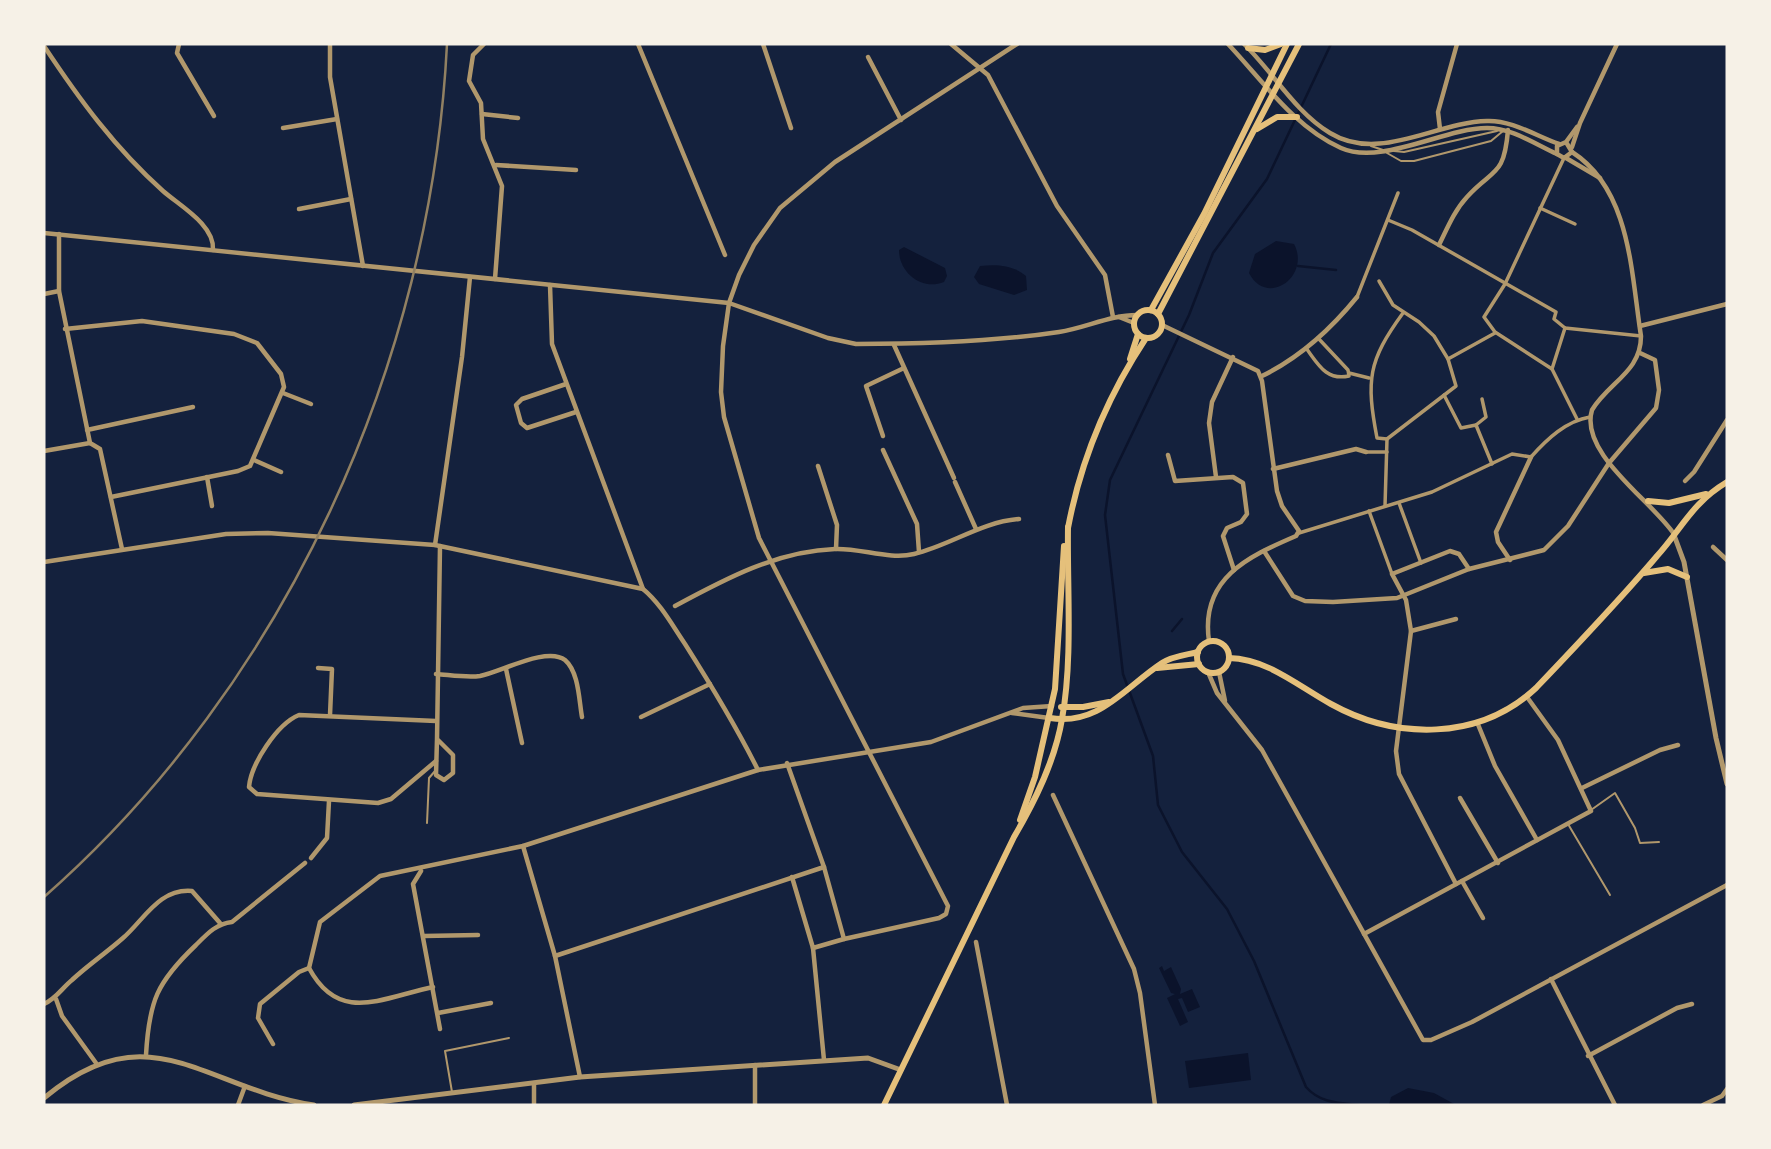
<svg xmlns="http://www.w3.org/2000/svg" width="1771" height="1149" font-family="'Roboto Condensed',sans-serif">
	<rect width="100%" height="100%" fill="#14213d"/>
	<g fill="#0b132b">
		<path d="M1276 241 1294 244C1311 276 1267 308 1249 273L1255 254Z"/>
		<path d="M904 247 945 268 947 276 944 282C922 291 899 273 899 250Z"/>
		<path d="M980 266C997 264 1013 265 1026 276L1027 290 1014 295 979 284 974 277Z"/>
		<polygon points="1162,966 1164,971 1171,967 1181,989 1180,994 1192,989 1200,1007 1188,1012 1182,998 1178,999 1188,1022 1180,1026 1167,998 1175,994 1171,993 1159,968"/>
		<polygon points="1248,1053 1251,1080 1189,1088 1185,1061"/>
		<polygon points="1408,1088 1434,1093 1456,1105 1389,1105 1391,1097"/>
	</g>
	<g fill="none" stroke-linecap="round" stroke-linejoin="round">
		<g stroke="#0b132b" stroke-width="2.5">
			<path d="M1331 44 1267 179 1213 253 1189 315 1110 480 1105 515 1123 674 1153 756 1158 805 1182 852 1227 909 1254 961 1306 1087C1320 1103 1338 1103 1359 1105"/>
			<polyline points="1298,266 1336,270"/>
			<polyline points="1172,631 1182,619"/>
		</g>
		<g stroke="#b1986c" stroke-width="2">
			<polyline points="1371,146 1383,150"/>
			<polyline points="1394,151 1404,152 1497,131"/>
			<polyline points="1387,153 1401,161 1414,161 1491,141 1503,131"/>
			<polyline points="1591,810 1615,793 1635,828 1640,843 1659,842"/>
			<polyline points="427,823 429,778 435,771"/>
			<polyline points="1568,824 1610,895"/>
			<polyline points="452,1092 445,1051 509,1038"/>
		</g>
		<g stroke="#b1986c" stroke-width="3.5">
			<polyline points="1564,158 1505,284 1484,317 1495,332 1552,369 1577,419"/>
			<polyline points="1540,208 1575,224"/>
			<polyline points="1388,220 1412,230 1556,312 1554,319 1565,328 1641,336"/>
			<path d="M1379 281 1393 305 1419 322 1434 336 1448 359 1456 386 1387 439 1377 438C1366 380 1368 361 1403 313"/>
			<polyline points="1357,297 1398,193"/>
			<path d="M1306 348C1318 364 1326 381 1349 376L1348 370 1318 338"/>
			<polyline points="1448,359 1495,333"/>
			<polyline points="1552,369 1565,328"/>
			<polyline points="1349,373 1369,378"/>
			<polyline points="1444,395 1461,428 1476,425 1492,464"/>
			<polyline points="1476,425 1486,417 1482,399"/>
			<polyline points="1366,452 1387,452"/>
			<polyline points="1399,503 1421,563"/>
			<polyline points="1385,506 1387,439"/>
			<polyline points="1369,511 1392,574"/>
			<path d="M1299 533 1432 492 1512 454 1531 457C1547 439 1566 421 1590 417"/>
		</g>
		<g stroke="#b1986c" stroke-width="4.5">
			<polyline points="179,44 177,53 214,116"/>
			<polyline points="330,44 330,77 363,266"/>
			<polyline points="484,44 473,55 469,81 481,103 483,139 502,186 495,279"/>
			<polyline points="638,44 725,255"/>
			<polyline points="763,44 791,128"/>
			<polyline points="951,44 988,75 1057,206 1105,275 1113,317"/>
			<path d="M1228 44C1262 80 1295 128 1341 148 1381 166 1444 128 1487 128 1512 128 1535 144 1557 154"/>
			<path d="M1244 44C1273 72 1295 112 1330 133 1379 163 1436 122 1487 121 1512 120 1536 136 1559 144"/>
			<path d="M44 46C79 99 115 148 163 191 180 206 215 225 213 250"/>
			<polyline points="868,57 901,120"/>
			<polyline points="482,114 518,118"/>
			<polyline points="283,128 337,119"/>
			<polyline points="1440,129 1438,112 1457,44"/>
			<polyline points="1566,142 1572,152 1564,158 1557,154 1557,146 1566,142 1577,127"/>
			<polyline points="1572,147 1580,123 1617,44"/>
			<path d="M1572 152C1631 190 1631 273 1641 336 1641 372 1609 382 1592 410 1579 453 1651 500 1674 534"/>
			<polyline points="1566,158 1600,178"/>
			<polyline points="496,165 576,170"/>
			<polyline points="299,209 351,199"/>
			<path d="M44 233 729 303 828 338 856 344C922 344 993 342 1059 332 1086 328 1110 315 1137 315"/>
			<polyline points="59,234 59,291 90,443 100,449 122,549"/>
			<path d="M1439 245C1447 229 1454 211 1467 197 1493 168 1504 178 1508 130"/>
			<path d="M550 285 552 344 643 589C661 604 672 625 685 644 711 685 736 726 758 770"/>
			<polyline points="44,294 59,291"/>
			<polyline points="1119,317 1134,323"/>
			<path d="M1162 325 1258 371 1262 381 1277 491 1282 506 1299 531 1296 536C1247 557 1200 579 1209 641"/>
			<polyline points="1640,326 1727,304"/>
			<polyline points="65,329 142,321 234,334 257,343 281,374 284,387 250,466 238,471 111,497"/>
			<polyline points="894,345 954,478"/>
			<path d="M1262 376C1299 358 1331 329 1357 297"/>
			<polyline points="566,384 522,399 516,405 521,423 527,428 576,412"/>
			<polyline points="283,393 311,404"/>
			<polyline points="87,430 193,407"/>
			<polyline points="883,436 866,386 904,368"/>
			<polyline points="883,450 917,524 919,552"/>
			<polyline points="44,451 90,443"/>
			<polyline points="1168,455 1175,481 1233,477 1243,483 1247,514 1241,522 1227,528 1223,536 1234,570"/>
			<polyline points="254,460 281,472"/>
			<polyline points="818,466 837,525 836,549"/>
			<polyline points="1273,469 1356,449 1366,452"/>
			<polyline points="207,477 212,506"/>
			<polyline points="1216,477 1209,423 1212,402 1233,357"/>
			<polyline points="1685,481 1694,472 1727,420"/>
			<polyline points="955,482 976,529"/>
			<polyline points="435,545 462,357 470,277"/>
			<polyline points="1713,547 1727,560"/>
			<polyline points="1264,551 1293,596 1305,601 1333,602 1397,598 1469,569 1544,550 1568,526 1609,463 1656,408 1659,390 1655,360 1640,353"/>
			<polyline points="1510,560 1498,542 1496,532 1531,457"/>
			<polyline points="44,562 226,534 268,533 435,545 643,589"/>
			<path d="M675 606C725 579 777 551 835 549 861 548 889 560 914 554 951 545 981 522 1019 519"/>
			<polyline points="1411,631 1456,619"/>
			<polyline points="318,668 332,669 330,715"/>
			<polyline points="506,669 522,743"/>
			<polyline points="1208,672 1217,693 1262,750 1423,1040 1431,1040 1472,1022 1727,885"/>
			<polyline points="1219,672 1225,701"/>
			<path d="M436 674C450 675 467 678 480 676 501 672 547 646 565 660 579 672 579 701 582 717"/>
			<polyline points="1012,713 1049,718"/>
			<polyline points="641,717 710,684"/>
			<path d="M436 721 299 715C277 724 251 764 249 787L257 794 378 803 391 799 436 761"/>
			<polyline points="1477,722 1495,766 1537,840"/>
			<polyline points="437,739 436,775 444,780 453,773 453,755 437,739 440,546"/>
			<polyline points="787,763 824,867 844,939 813,948 792,877"/>
			<polyline points="1582,788 1660,750 1678,745"/>
			<polyline points="1053,795 1134,969 1140,993 1155,1105"/>
			<polyline points="1460,798 1498,863"/>
			<polyline points="523,846 555,956 580,1077"/>
			<polyline points="311,858 327,838 329,801"/>
			<polyline points="421,871 413,884 440,1029"/>
			<polyline points="1462,881 1483,918"/>
			<polyline points="1456,884 1399,774 1396,751 1411,631 1406,600 1392,574 1450,551 1459,554 1469,569"/>
			<polyline points="1364,934 1591,811 1558,740 1527,697"/>
			<polyline points="424,936 478,935"/>
			<polyline points="844,939 939,918 946,914 948,906 759,538 724,417 721,392 723,346 729,303 739,275 754,245 780,208 835,162 1017,44"/>
			<polyline points="976,942 1007,1105"/>
			<polyline points="813,948 824,1060"/>
			<polyline points="555,956 824,867"/>
			<polyline points="1551,979 1615,1105"/>
			<path d="M433 987C381 998 339 1024 309 968L320 922 380 876 523 846 758 770 931 742 1023 708 1052 706"/>
			<polyline points="56,999 62,1016 96,1063"/>
			<path d="M44 1004C57 998 61 989 72 980 88 965 106 953 123 938 144 920 159 888 192 891L220 923"/>
			<polyline points="438,1013 491,1003"/>
			<polyline points="273,1044 258,1018 260,1004 299,972 309,968"/>
			<path d="M146 1055C149 1001 157 982 196 945 208 933 216 924 232 922L305 863"/>
			<polyline points="1588,1056 1677,1008 1692,1004"/>
			<polyline points="534,1083 534,1105"/>
			<polyline points="238,1105 245,1086"/>
			<polyline points="755,1105 755,1065"/>
			<polyline points="1703,1105 1722,1096 1727,1089"/>
		</g>
		<g stroke="#b1986c" stroke-width="5">
			<polyline points="1674,535 1684,562 1716,738 1727,784"/>
			<path d="M44 1098C150 1009 205 1089 314 1105"/>
			<polyline points="354,1105 580,1077 868,1058 901,1070"/>
		</g>
		<g stroke="#e5c07b" stroke-width="6">
			<polyline points="1248,48 1265,50 1281,44"/>
			<polyline points="1257,129 1277,117 1297,117"/>
			<polyline points="1151,310 1204,214 1287,44"/>
			<circle cx="1148" cy="324" r="14"/>
			<polyline points="1158,314 1299,44"/>
			<polyline points="1130,359 1138,334"/>
			<polyline points="1648,501 1669,503 1706,494"/>
			<path d="M1068 528C1081 459 1107 397 1146 338"/>
			<polyline points="1644,573 1668,569 1687,577"/>
			<circle cx="1213" cy="657" r="16"/>
			<path d="M1229 658C1268 659 1298 686 1331 704 1396 740 1479 741 1536 688 1577 645 1619 601 1657 556 1683 527 1692 503 1727 482"/>
			<polyline points="1157,668 1199,664"/>
			<polyline points="1061,707 1083,707 1109,702"/>
			<path d="M1050 718C1099 726 1124 688 1162 663 1172 656 1186 655 1198 652"/>
			<polyline points="1020,820 1035,777 1055,689 1064,546"/>
			<path d="M884 1105 1014 837C1035 801 1055 761 1062 719 1073 659 1067 588 1068 527"/>
		</g>
		<path stroke="#918062" stroke-width="2.5" d="M44 897C286 684 431 364 447 44"/>
	</g>
	<rect width="1771" height="1149" fill="none" stroke="#f6f1e7" stroke-width="91"/>
</svg>
